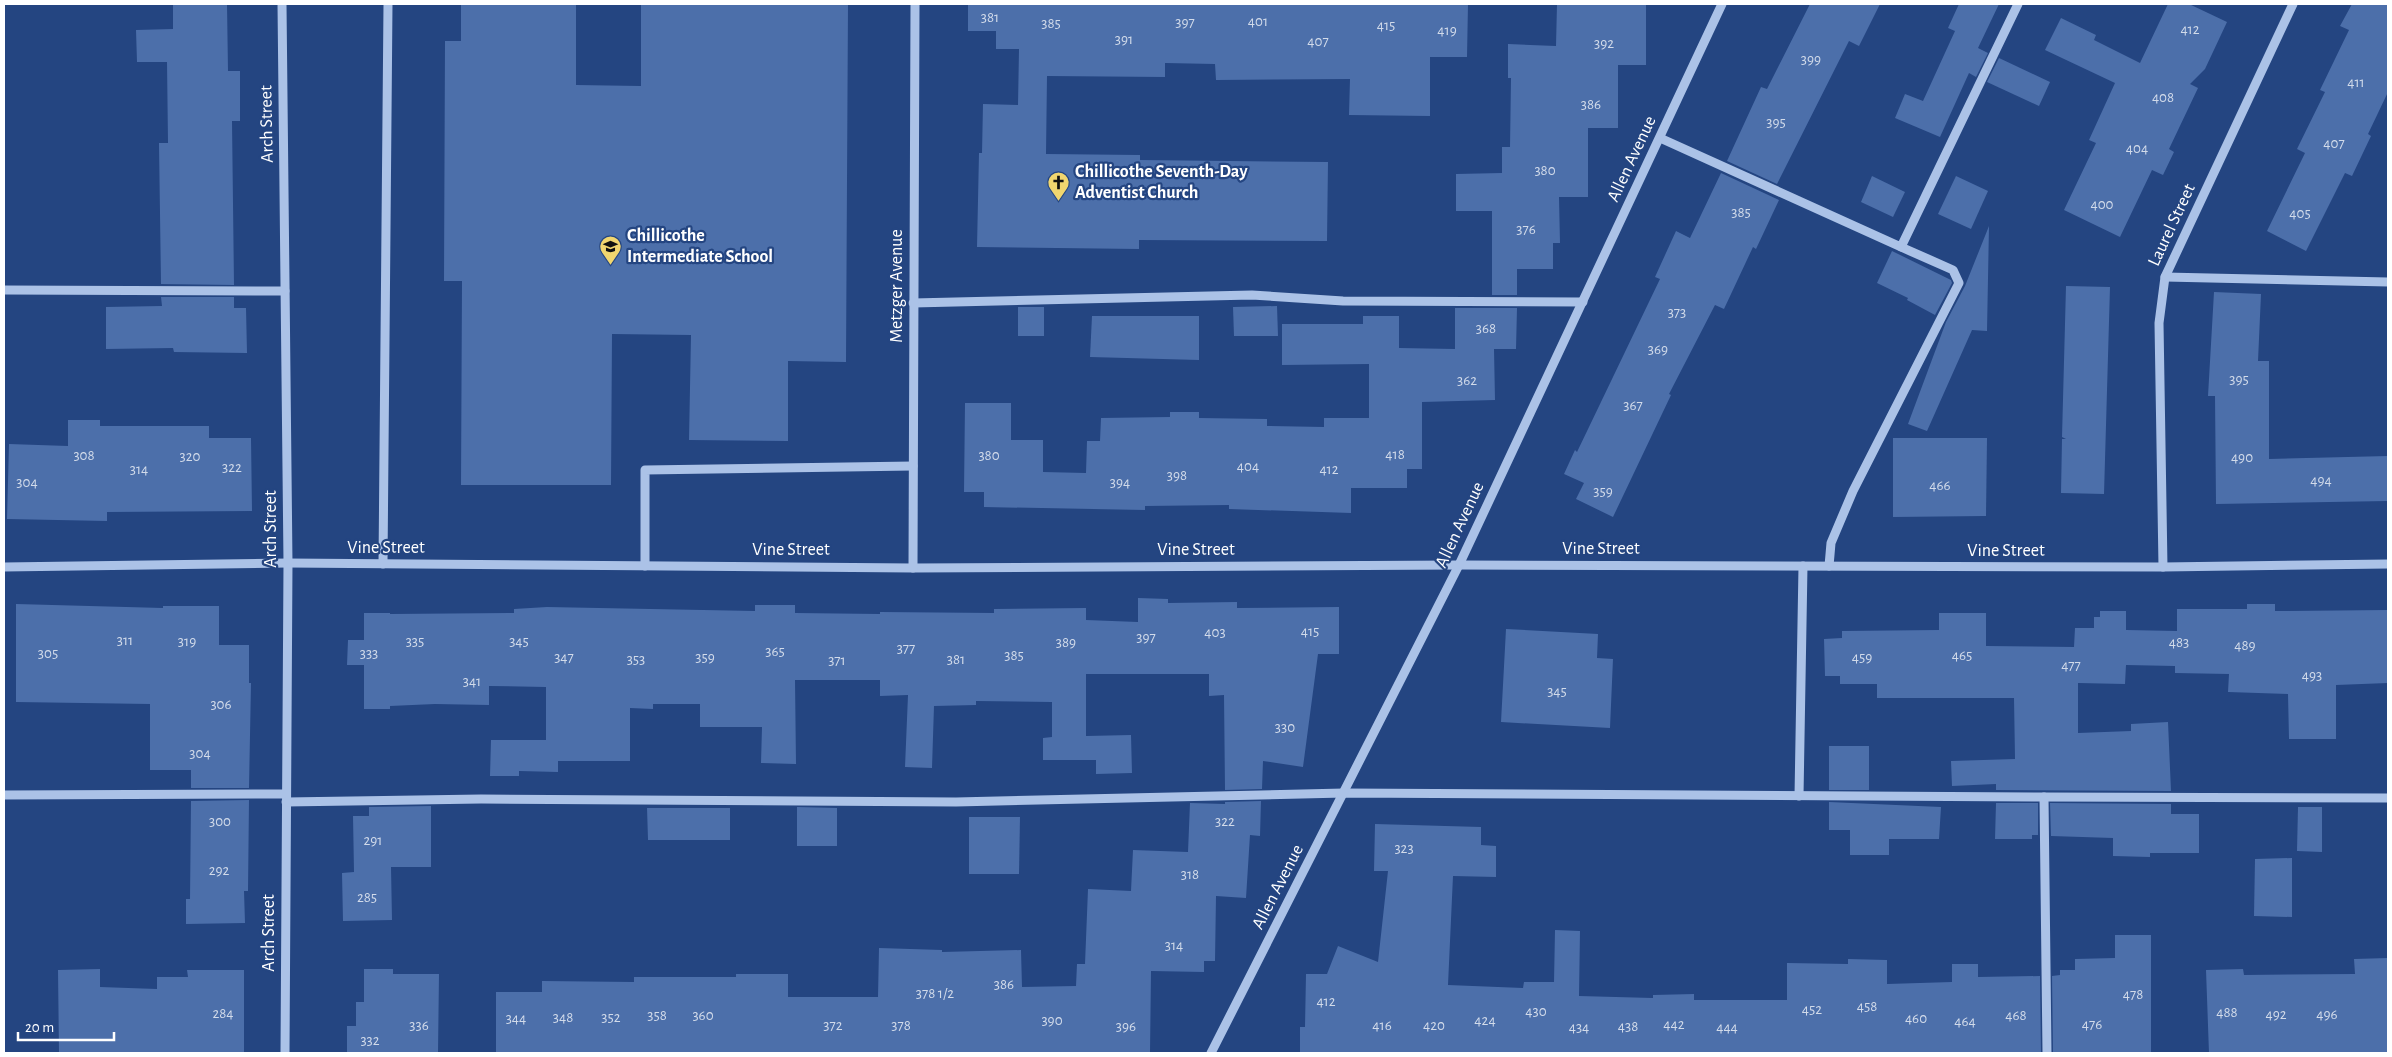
<svg xmlns="http://www.w3.org/2000/svg" width="2392" height="1057" font-family="'Alegreya Sans',sans-serif">
	<rect width="100%" height="100%" fill="#244581"/>
	<g fill="#4c6faa">
		<polygon points="173,4 227,4 228,71 240,71 240,121 232,121 234,285 161,284 159,143 168,143 167,62 137,62 136,30 173,29"/>
		<polygon points="461,4 576,4 576,85 641,86 641,4 848,4 846,362 788,361 788,441 689,440 691,335 612,334 611,485 461,485 462,281 444,281 445,41 461,41"/>
		<polygon points="968,4 1468,4 1467,57 1430,57 1430,116 1349,115 1350,79 1216,80 1215,64 1165,63 1165,77 1047,76 1046,154 1140,155 1140,160 1328,162 1327,241 1139,240 1139,249 977,247 979,153 982,153 983,104 1018,105 1019,49 996,49 996,31 968,31"/>
		<polygon points="1557,4 1646,4 1646,65 1618,65 1618,128 1588,128 1588,197 1559,197 1560,243 1553,243 1553,269 1517,269 1517,295 1492,295 1492,211 1456,211 1456,174 1502,173 1502,147 1510,147 1511,78 1508,78 1508,44 1556,46"/>
		<polygon points="1810,4 1880,4 1859,46 1849,41 1777,184 1727,161 1761,87 1767,89"/>
		<polygon points="1959,4 1999,4 1978,48 1988,53 1976,77 1969,73 1940,137 1895,118 1905,94 1923,101 1955,31 1948,28"/>
		<polygon points="2168,4 2189,4 2227,22 2205,69 2190,84 2198,88 2169,149 2174,152 2163,175 2152,170 2120,237 2064,210 2096,143 2089,140 2115,83 2045,50 2061,18 2096,35 2094,40 2140,63"/>
		<polygon points="2352,4 2388,4 2388,92 2368,134 2371,136 2352,176 2345,173 2306,251 2267,231 2305,153 2297,149 2325,92 2320,90 2349,30 2340,26"/>
		<polygon points="1999,58 2050,82 2039,106 1987,82"/>
		<polygon points="1721,173 1779,200 1756,249 1753,247 1724,309 1715,305 1669,394 1671,395 1613,517 1576,499 1584,483 1564,474 1575,450 1577,452 1660,279 1655,277 1676,231 1690,238"/>
		<polygon points="1872,176 1905,192 1893,217 1861,202"/>
		<polygon points="1956,176 1988,191 1971,229 1938,214"/>
		<polygon points="1989,226 1987,331 1972,330 1927,431 1908,424 1946,322 1965,286"/>
		<polygon points="1892,251 1951,280 1952,283 1935,315 1907,300 1908,298 1877,283"/>
		<polygon points="2066,286 2110,287 2104,494 2061,493 2062,439 2066,439 2062,437"/>
		<polygon points="2214,292 2261,294 2258,361 2269,361 2269,459 2388,456 2388,501 2216,504 2215,396 2208,396"/>
		<polygon points="161,297 234,297 234,308 246,308 247,353 174,352 173,348 106,349 106,307 162,306"/>
		<polygon points="1277,306 1278,336 1234,336 1233,307"/>
		<rect x="1018" y="307" width="26" height="29"/>
		<polygon points="1455,308 1517,308 1516,349 1494,349 1495,400 1422,402 1422,469 1407,469 1407,488 1351,488 1351,513 1229,509 1229,505 1145,506 1145,510 984,507 984,492 964,492 965,403 1011,403 1011,440 1043,440 1043,472 1086,473 1087,441 1100,441 1101,418 1170,417 1170,412 1199,412 1199,418 1267,419 1267,426 1324,427 1324,418 1369,418 1369,364 1282,365 1282,324 1363,324 1363,316 1399,316 1399,348 1455,349"/>
		<polygon points="1092,316 1199,316 1199,360 1090,357"/>
		<polygon points="68,420 100,420 100,426 209,426 209,438 251,438 252,511 107,512 107,521 7,519 9,444 68,446"/>
		<polygon points="1893,438 1987,438 1986,516 1893,517"/>
		<polygon points="1138,598 1168,599 1168,603 1237,602 1237,608 1339,607 1339,654 1318,654 1303,767 1263,761 1262,789 1225,790 1224,695 1209,696 1209,674 1086,674 1086,736 1131,735 1132,773 1096,774 1096,760 1043,760 1043,738 1052,737 1052,702 976,701 976,705 934,706 932,768 905,767 908,695 880,696 880,680 795,680 796,764 761,763 762,727 700,727 700,704 653,704 653,709 630,708 630,761 558,761 558,772 519,771 519,776 490,776 491,740 546,740 546,687 489,686 489,705 435,704 390,706 390,709 364,709 364,665 347,665 348,640 364,640 364,613 390,613 390,614 514,613 514,609 547,607 755,611 755,605 795,605 795,613 880,614 880,612 994,613 994,609 1086,608 1086,620 1138,622"/>
		<polygon points="16,604 163,608 163,606 219,606 219,645 249,645 249,683 251,683 249,788 191,788 191,770 150,770 150,704 16,702"/>
		<polygon points="2247,604 2275,604 2275,611 2388,610 2388,683 2336,685 2336,739 2289,739 2288,694 2228,692 2229,674 2175,673 2175,666 2126,665 2125,684 2078,683 2078,733 2131,731 2131,724 2168,722 2171,791 1996,790 1996,784 1952,786 1951,761 2015,759 2014,698 1877,698 1877,684 1840,684 1840,676 1825,676 1824,639 1842,638 1842,631 1939,630 1939,613 1986,613 1986,646 2074,647 2075,628 2094,628 2094,617 2100,617 2100,611 2126,611 2126,630 2177,631 2177,609 2247,609"/>
		<polygon points="1506,629 1598,634 1597,658 1613,659 1610,728 1501,722"/>
		<rect x="1829" y="746" width="40" height="44"/>
		<polygon points="249,800 248,891 244,891 245,923 186,924 186,899 190,899 191,801"/>
		<polygon points="1261,801 1260,836 1250,835 1246,898 1216,896 1215,961 1204,961 1204,972 1151,971 1150,1053 496,1053 496,992 542,992 542,981 634,982 634,977 736,977 736,974 788,974 788,997 878,997 879,948 942,950 942,952 1021,950 1022,987 1076,986 1077,964 1085,964 1088,889 1131,891 1133,850 1188,852 1190,803 1225,804 1225,802"/>
		<polygon points="1829,802 1941,807 1939,839 1889,839 1889,855 1850,855 1850,830 1829,830"/>
		<polygon points="1996,803 2038,803 2038,835 2032,835 2032,839 1995,839"/>
		<polygon points="2050,803 2171,804 2171,814 2199,814 2199,853 2150,853 2150,857 2113,856 2113,838 2051,836"/>
		<polygon points="431,806 431,867 391,867 392,920 343,921 342,873 354,872 353,816 369,816 369,807"/>
		<polygon points="797,807 837,808 837,846 797,846"/>
		<polygon points="2298,807 2322,807 2322,852 2297,851"/>
		<polygon points="647,808 730,808 730,840 648,840"/>
		<polygon points="969,817 1020,817 1019,874 969,874"/>
		<polygon points="1375,824 1481,827 1481,845 1496,846 1496,877 1453,876 1448,985 1523,988 1524,982 1554,982 1555,930 1580,931 1579,996 1653,998 1653,995 1694,994 1694,1000 1787,1000 1787,963 1848,964 1848,959 1887,960 1887,984 1952,982 1952,964 1978,964 1978,977 2040,976 2041,1053 1300,1053 1300,1027 1305,1027 1306,974 1327,974 1338,946 1378,962 1388,871 1374,871"/>
		<polygon points="2292,858 2292,917 2254,916 2255,859"/>
		<polygon points="2115,935 2151,935 2151,1053 2053,1053 2052,976 2060,975 2060,970 2075,970 2075,959 2115,958"/>
		<polygon points="2388,958 2388,1053 2209,1053 2206,970 2243,969 2244,975 2355,974 2354,959"/>
		<polygon points="100,969 100,987 157,989 157,977 188,977 187,970 244,970 244,1053 59,1053 58,970"/>
		<polygon points="364,969 393,969 393,974 439,974 438,1053 347,1053 347,1026 356,1026 356,1002 364,1002"/>
	</g>
	<g fill="none" stroke-linecap="round" stroke-linejoin="round">
		<g stroke="#abc2e7" stroke-width="9">
			<polyline points="282,4 288,563 285,1053"/>
			<polyline points="1660,138 1901,247 2018,4"/>
			<polyline points="2165,277 2388,282"/>
			<polyline points="4,290 285,291"/>
			<polyline points="913,303 1252,295 1343,301 1583,302"/>
			<polyline points="383,564 388,4"/>
			<polyline points="645,566 645,470 913,466"/>
			<polyline points="1829,566 1831,543 1853,491 1959,283 1953,270 1901,247"/>
			<polyline points="4,567 288,563 913,568 1459,565 2163,567 2388,564"/>
			<polyline points="2163,567 2159,323 2165,277 2293,4"/>
			<polyline points="913,568 915,4"/>
			<polyline points="4,795 286,794"/>
			<polyline points="1799,796 1803,566"/>
			<polyline points="2044,797 2388,798"/>
			<polyline points="286,802 481,799 956,802 1344,793 2044,797 2047,1053"/>
			<polyline points="1211,1053 1459,565 1722,4"/>
		</g>
	</g>
	<defs>
		<symbol id="church-pin" viewBox="-11 -11 22 30"><path d="M0 17L-7.5 6A9.5 9.5 0 1 1 7.5 6Z" fill="#f1d66f" stroke="#244581"/><path d="M-1.2-6h2.4v3.5h3.3v2.4h-3.3V6h-2.4V-.1h-3.3v-2.4h3.3Z" fill="#111"/></symbol>
		<symbol id="school-pin" viewBox="-11 -11 22 30"><path d="M0 17L-7.5 6A9.5 9.5 0 1 1 7.5 6Z" fill="#f1d66f" stroke="#244581"/><path d="M0-5L7-2L0 1L-7-2ZM-4 1L0 2.5L4 1V4Q0 6-4 4Z" fill="#111"/></symbol>
	</defs>
	<g fill-rule="evenodd">
		<use href="#church-pin" x="1046" y="170" width="25" height="34"/>
		<use href="#school-pin" x="598" y="234" width="25" height="34"/>
	</g>
	<g text-anchor="middle" dominant-baseline="central" stroke-width="4.5" stroke-linejoin="round" paint-order="stroke">
		<g font-size="15" fill="#d2dbea">
			<text x="990" y="17">381</text>
			<text x="1258" y="21">401</text>
			<text x="1185" y="22">397</text>
			<text x="1051" y="23">385</text>
			<text x="1386" y="25">415</text>
			<text x="2190" y="29">412</text>
			<text x="1447" y="30">419</text>
			<text x="1124" y="39">391</text>
			<text x="1318" y="41">407</text>
			<text x="1604" y="43">392</text>
			<text x="1811" y="59">399</text>
			<text x="2356" y="82">411</text>
			<text x="2163" y="97">408</text>
			<text x="1591" y="104">386</text>
			<text x="1776" y="122">395</text>
			<text x="2334" y="143">407</text>
			<text x="2137" y="148">404</text>
			<text x="1545" y="170">380</text>
			<text x="2102" y="204">400</text>
			<text x="1741" y="212">385</text>
			<text x="2300" y="213">405</text>
			<text x="1526" y="229">376</text>
			<text x="1677" y="312">373</text>
			<text x="1486" y="328">368</text>
			<text x="1658" y="349">369</text>
			<text x="2239" y="379">395</text>
			<text x="1467" y="380">362</text>
			<text x="1633" y="405">367</text>
			<text x="1395" y="454">418</text>
			<text x="84" y="455">308</text>
			<text x="989" y="455">380</text>
			<text x="190" y="456">320</text>
			<text x="2242" y="457">490</text>
			<text x="1248" y="466">404</text>
			<text x="232" y="467">322</text>
			<text x="139" y="469">314</text>
			<text x="1329" y="469">412</text>
			<text x="1177" y="475">398</text>
			<text x="2321" y="480">494</text>
			<text x="27" y="482">304</text>
			<text x="1120" y="482">394</text>
			<text x="1940" y="485">466</text>
			<text x="1603" y="491">359</text>
			<text x="1310" y="631">415</text>
			<text x="1215" y="632">403</text>
			<text x="1146" y="637">397</text>
			<text x="125" y="640">311</text>
			<text x="187" y="641">319</text>
			<text x="415" y="641">335</text>
			<text x="519" y="641">345</text>
			<text x="1066" y="642">389</text>
			<text x="2179" y="642">483</text>
			<text x="2245" y="645">489</text>
			<text x="906" y="648">377</text>
			<text x="775" y="651">365</text>
			<text x="48" y="653">305</text>
			<text x="369" y="653">333</text>
			<text x="1014" y="655">385</text>
			<text x="1962" y="655">465</text>
			<text x="564" y="657">347</text>
			<text x="705" y="657">359</text>
			<text x="1862" y="657">459</text>
			<text x="636" y="659">353</text>
			<text x="956" y="659">381</text>
			<text x="837" y="660">371</text>
			<text x="2071" y="665">477</text>
			<text x="2312" y="675">493</text>
			<text x="472" y="681">341</text>
			<text x="1557" y="691">345</text>
			<text x="221" y="704">306</text>
			<text x="1285" y="727">330</text>
			<text x="200" y="753">304</text>
			<text x="220" y="821">300</text>
			<text x="1225" y="821">322</text>
			<text x="373" y="840">291</text>
			<text x="1404" y="848">323</text>
			<text x="219" y="870">292</text>
			<text x="1190" y="874">318</text>
			<text x="367" y="897">285</text>
			<text x="1174" y="945">314</text>
			<text x="1004" y="984">386</text>
			<text x="935" y="993">378 1/2</text>
			<text x="2133" y="994">478</text>
			<text x="1326" y="1001">412</text>
			<text x="1867" y="1006">458</text>
			<text x="1812" y="1009">452</text>
			<text x="1536" y="1011">430</text>
			<text x="2227" y="1012">488</text>
			<text x="223" y="1013">284</text>
			<text x="2276" y="1014">492</text>
			<text x="2327" y="1014">496</text>
			<text x="657" y="1015">358</text>
			<text x="703" y="1015">360</text>
			<text x="2016" y="1015">468</text>
			<text x="563" y="1017">348</text>
			<text x="611" y="1017">352</text>
			<text x="516" y="1018">344</text>
			<text x="1916" y="1018">460</text>
			<text x="1052" y="1020">390</text>
			<text x="1485" y="1020">424</text>
			<text x="1965" y="1021">464</text>
			<text x="1674" y="1024">442</text>
			<text x="2092" y="1024">476</text>
			<text x="419" y="1025">336</text>
			<text x="833" y="1025">372</text>
			<text x="901" y="1025">378</text>
			<text x="1382" y="1025">416</text>
			<text x="1434" y="1025">420</text>
			<text x="1126" y="1026">396</text>
			<text x="1628" y="1026">438</text>
			<text x="1579" y="1027">434</text>
			<text x="1727" y="1027">444</text>
			<text x="370" y="1040">332</text>
		</g>
		<g font-size="18" fill="#fff" stroke="#244581">
			<text transform="translate(267 124) rotate(-91)">Arch Street</text>
			<text transform="translate(1632 159) rotate(-65)">Allen Avenue</text>
			<text transform="translate(2172 225) rotate(-65)">Laurel Street</text>
			<text transform="translate(897 286) rotate(-90)">Metzger Avenue</text>
			<text transform="translate(1460 525) rotate(-65)">Allen Avenue</text>
			<text transform="translate(271 529) rotate(-90)">Arch Street</text>
			<text x="386" y="548">Vine Street</text>
			<text x="1601" y="549">Vine Street</text>
			<text x="791" y="550">Vine Street</text>
			<text x="1196" y="550">Vine Street</text>
			<text x="2006" y="551">Vine Street</text>
			<text transform="translate(1278 887) rotate(-63)">Allen Avenue</text>
			<text transform="translate(269 933) rotate(-90)">Arch Street</text>
		</g>
		<g font-size="18" font-weight="bold" fill="#fff" stroke="#244581" text-anchor="start">
			<text x="1075" y="172">Chillicothe Seventh-Day<tspan x="1075" dy="21">Adventist Church</tspan></text>
			<text x="627" y="236">Chillicothe<tspan x="627" dy="21">Intermediate School</tspan></text>
		</g>
	</g>
	<rect width="2392" height="1057" fill="none" stroke="#ffffff" stroke-width="10"/>
	<path d="M18 1032v8h96v-8" fill="none" stroke="#ffffff" stroke-width="2.5"/>
	<text x="25" y="1032" font-size="15" fill="#ffffff" stroke="#244581" stroke-width="4" paint-order="stroke">20 m</text>
</svg>
